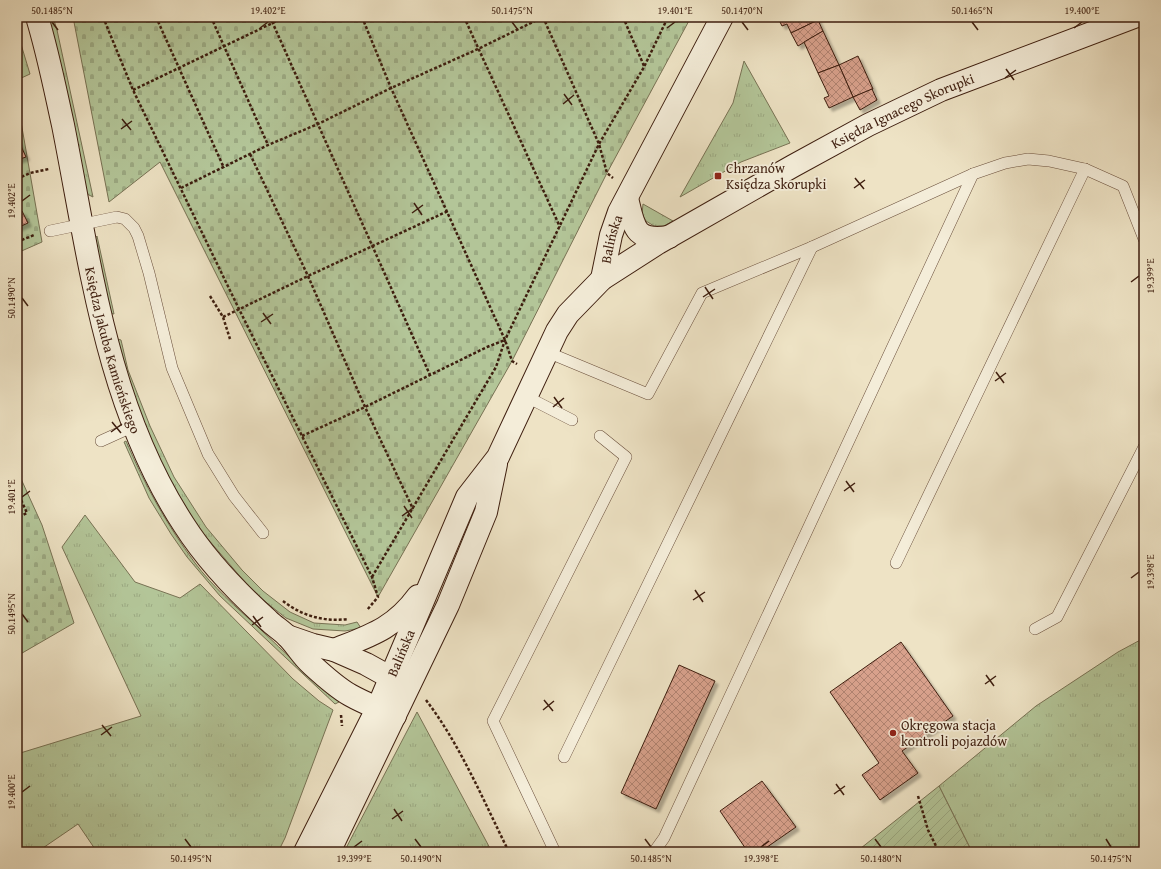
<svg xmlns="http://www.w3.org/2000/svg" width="1161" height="869" font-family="'Gentium Book Plus',serif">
	<defs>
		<pattern id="grass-tufts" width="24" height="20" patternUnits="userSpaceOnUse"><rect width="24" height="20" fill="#b3c598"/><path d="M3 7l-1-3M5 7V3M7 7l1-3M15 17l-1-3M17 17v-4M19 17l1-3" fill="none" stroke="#9ba982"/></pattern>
		<pattern id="cemetery-stones" width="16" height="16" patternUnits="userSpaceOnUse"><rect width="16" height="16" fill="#b3c598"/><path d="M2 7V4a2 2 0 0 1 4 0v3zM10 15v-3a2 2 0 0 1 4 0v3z" fill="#9ba982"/></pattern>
		<pattern id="garden-furrows" width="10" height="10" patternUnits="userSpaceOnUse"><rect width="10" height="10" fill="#b3c598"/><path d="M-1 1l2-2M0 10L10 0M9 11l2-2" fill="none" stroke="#9ba982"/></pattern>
		<pattern id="building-cross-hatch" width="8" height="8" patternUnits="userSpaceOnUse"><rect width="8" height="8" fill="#d8a18c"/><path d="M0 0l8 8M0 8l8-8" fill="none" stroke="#b18371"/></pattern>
		<filter id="shadow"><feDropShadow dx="3.5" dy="3.5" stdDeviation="1" flood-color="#0004"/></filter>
	</defs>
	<rect width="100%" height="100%" fill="#eee3c5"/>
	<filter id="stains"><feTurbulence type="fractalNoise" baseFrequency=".005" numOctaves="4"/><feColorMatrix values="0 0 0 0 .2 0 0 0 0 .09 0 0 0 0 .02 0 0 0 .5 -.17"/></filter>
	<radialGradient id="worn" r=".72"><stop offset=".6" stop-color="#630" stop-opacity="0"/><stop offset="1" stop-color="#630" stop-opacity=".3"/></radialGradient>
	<g fill="url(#grass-tufts)" stroke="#787254">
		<polygon points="46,17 53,17 57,30 93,197 87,194"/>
		<polygon points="17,31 30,74 17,80"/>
		<polygon points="744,61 790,143 741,162 680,197 733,103"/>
		<polygon points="643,204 673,221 664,226 654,226 646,221 642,214"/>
		<polygon points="97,236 114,314 107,313 93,241"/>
		<polygon points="114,338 121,340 128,370 150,426 174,477 206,527 242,570 263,591 290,612 314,623 345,625 357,622 361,628 345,631 313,629 286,618 258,596 238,574 201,531 168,480 144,429"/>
		<path d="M126 441C144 484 167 525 195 563 213 587 236 607 259 628 285 653 312 678 339 702L335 704 220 596 187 557 171 534 149 498 124 442Z"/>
		<polygon points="85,515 135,582 180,598 200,584 293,679 319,701 333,710 285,838 278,852 97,852 78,824 37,852 17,852 17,754 141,716 62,547"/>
		<polygon points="1144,638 1144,852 972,852 939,786 1036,706 1118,652"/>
		<polygon points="417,712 492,852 344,852"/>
	</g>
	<g fill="url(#cemetery-stones)" stroke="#787254">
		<polygon points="73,17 691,17 607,173 512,361 378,597 160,162 109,202"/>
		<polygon points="17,99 42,242 17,253"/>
		<polygon points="17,470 42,525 74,623 17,656"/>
	</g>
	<polygon fill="url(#garden-furrows)" stroke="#787254" points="939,786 972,852 856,852"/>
	<g fill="url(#building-cross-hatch)" stroke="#3e1e0f" filter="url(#shadow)">
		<polygon points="781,17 817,17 818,20 791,33 787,24 782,26 778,18"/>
		<polygon points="818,20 823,31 798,46 791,33"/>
		<polygon points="823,31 839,65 818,73 804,42"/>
		<polygon points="858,56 873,89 853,97 839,65"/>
		<polygon points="839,65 853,97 829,108 824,98 829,96 818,73"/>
		<polygon points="872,89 877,100 860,110 853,97"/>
		<polygon points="17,137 26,157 17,160"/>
		<polygon points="22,211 28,223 17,228 17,213"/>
		<polygon points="901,642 953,716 902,751 918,773 880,800 862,775 879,763 830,692"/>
		<polygon points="679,665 715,681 656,809 621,793"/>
		<polygon points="762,781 796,827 760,852 748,852 720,811"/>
	</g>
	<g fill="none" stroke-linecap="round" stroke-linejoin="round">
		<defs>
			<g id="lane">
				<polyline points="50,231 117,217 125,219 134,228 138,236 149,273 172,368 208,454 234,496 263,533"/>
				<polyline points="547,352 648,394 702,293 812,247 973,174 1005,163 1028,159 1049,161 1085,169 1123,186 1144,239"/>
				<polyline points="527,397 572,420"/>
				<polyline points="101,441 134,426"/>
				<polyline points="896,563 1085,169"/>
				<polyline points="1035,629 1057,617 1144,447"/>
				<polyline points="564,757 812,247"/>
				<polyline points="555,852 493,721 626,457 600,436"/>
				<polyline points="654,852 664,838 973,174"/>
			</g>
			<g id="secondary">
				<path id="s1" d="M37 17C48 53 55 89 63 125 90 261 106 406 184 525 207 561 237 592 268 620 274 626 281 630 287 636 296 645 302 656 311 664 323 675 336 687 350 695 364 703 380 709 395 716"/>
				<path d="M627 198C634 227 634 242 669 237"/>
				<path id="s2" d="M602 279 611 235 619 212 722 17"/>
				<polyline points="287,636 313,645 334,650 366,664 404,685"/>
				<path d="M334 650C369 636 394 629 418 596"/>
				<path id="s3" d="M305 852 378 707 467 497 498 457 557 331 568 314 602 279 658 243 793 166 868 125 941 90 1134 17"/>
				<polyline points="329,852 448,605 486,512 496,464"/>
			</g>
		</defs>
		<use href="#lane" stroke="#6a4f3c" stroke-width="12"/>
		<use href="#secondary" stroke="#3e1e0f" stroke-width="24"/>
		<g stroke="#3e1e0f" stroke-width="2.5" stroke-dasharray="3 2" stroke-linecap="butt">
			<polyline points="103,17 133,90 239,309 372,577 378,597 367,610"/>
			<polyline points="156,17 224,168"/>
			<polyline points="211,17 268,145"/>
			<polyline points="270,17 430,375"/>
			<polyline points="362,17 391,88 505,340 512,361 517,364"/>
			<polyline points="464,17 560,227"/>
			<polyline points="543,17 599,144 607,173 613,178"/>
			<polyline points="623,17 644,66"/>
			<polyline points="133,90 285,17"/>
			<polyline points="250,154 308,276 365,407 413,509"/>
			<polyline points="17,179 30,173 49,169"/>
			<polyline points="181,188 268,145 318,124 391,88 478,49 543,17"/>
			<polyline points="17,242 34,235"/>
			<polyline points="210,296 223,317 230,339"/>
			<polyline points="223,317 308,276 448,211"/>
			<polyline points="302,436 365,407 487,347 505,340"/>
			<polyline points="17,491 27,513 17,518"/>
			<polyline points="372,577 496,367 505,340 599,144 644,67 668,17"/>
			<path d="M283 601C302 616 324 622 348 619"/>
			<path d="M426 700C461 746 483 800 509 852"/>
			<polyline points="341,715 342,726"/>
			<polyline points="918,796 928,830 939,852"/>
		</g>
		<use href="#lane" stroke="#f4edd9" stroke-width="11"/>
		<use href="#secondary" stroke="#f4edd9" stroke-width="22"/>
	</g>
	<path fill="none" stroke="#3e1e0f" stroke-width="1.5" d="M52 22 58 30M512 22 518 30M742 22 748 30M972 22 978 30M260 28 268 22M667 28 675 22M1074 28 1082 22M1006 69 1014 80M1005 78 1016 70M564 94 572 105M563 104 574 95M122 119 131 130M121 129 132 121M855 178 864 189M854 188 865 180M22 201 30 195M414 203 422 215M412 213 423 205M1131 282 1139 276M705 287 713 299M703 297 715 289M22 298 28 306M263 313 271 324M261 322 273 314M996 372 1004 383M995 381 1006 373M554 397 562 408M553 407 564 398M112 422 121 433M111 432 122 424M846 481 854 492M844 491 855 483M22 497 30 491M404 506 412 518M402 516 413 508M1131 578 1139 572M695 590 703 602M693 600 705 592M22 614 28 622M253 616 261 627M252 625 263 617M986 675 994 686M985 684 996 676M544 700 553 711M543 710 554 701M102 725 111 736M101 735 112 727M836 784 844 795M22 792 30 786M834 794 845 786M394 809 402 821M392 819 403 811M185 839 191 847M415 839 421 847M645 839 651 847M875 839 881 847M1106 839 1111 847M354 847 362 841M761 847 769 841"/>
	<g fill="#8f2418" stroke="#f4edd9" stroke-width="1.5">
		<rect x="714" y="172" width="8" height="8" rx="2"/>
		<circle cx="893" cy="733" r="4"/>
	</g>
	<g text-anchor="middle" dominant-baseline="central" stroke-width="3.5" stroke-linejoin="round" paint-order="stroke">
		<g font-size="14" fill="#3e1e0f" stroke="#f4edd9">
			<text stroke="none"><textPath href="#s3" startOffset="994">Księdza Ignacego Skorupki</textPath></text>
			<text stroke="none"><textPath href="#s2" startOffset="41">Balińska</textPath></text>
			<text stroke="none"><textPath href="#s1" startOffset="342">Księdza Jakuba Kamieńskiego</textPath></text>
			<text stroke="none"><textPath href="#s3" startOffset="221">Balińska</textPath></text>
		</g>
		<g font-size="14" fill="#3e1e0f" stroke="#f4edd9" text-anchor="start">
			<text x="726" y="168">Chrzanów<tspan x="726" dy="16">Księdza Skorupki</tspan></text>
			<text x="901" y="725">Okręgowa stacja<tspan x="901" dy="16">kontroli pojazdów</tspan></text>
		</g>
	</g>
	<rect width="1161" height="869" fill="none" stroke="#eee3c5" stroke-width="44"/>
	<rect x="22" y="22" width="1117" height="825" fill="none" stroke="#3e1e0f" stroke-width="1.5"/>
	<g font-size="10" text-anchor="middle" fill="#3e1e0f">
		<text x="52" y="14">50.1485°N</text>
		<text x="268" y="14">19.402°E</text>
		<text x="512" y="14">50.1475°N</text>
		<text x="675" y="14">19.401°E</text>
		<text x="742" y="14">50.1470°N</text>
		<text x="972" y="14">50.1465°N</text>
		<text x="1082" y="14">19.400°E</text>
		<text transform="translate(11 201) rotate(-90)" y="4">19.402°E</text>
		<text transform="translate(1150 276) rotate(-90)" y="4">19.399°E</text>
		<text transform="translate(11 298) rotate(-90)" y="4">50.1490°N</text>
		<text transform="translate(11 497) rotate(-90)" y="4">19.401°E</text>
		<text transform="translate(1150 572) rotate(-90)" y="4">19.398°E</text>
		<text transform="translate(11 614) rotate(-90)" y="4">50.1495°N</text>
		<text transform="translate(11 792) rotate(-90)" y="4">19.400°E</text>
		<text x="191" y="862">50.1495°N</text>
		<text x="354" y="862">19.399°E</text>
		<text x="421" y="862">50.1490°N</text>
		<text x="651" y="862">50.1485°N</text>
		<text x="761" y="862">19.398°E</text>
		<text x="881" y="862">50.1480°N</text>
		<text x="1111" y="862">50.1475°N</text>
	</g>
	<rect width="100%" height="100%" filter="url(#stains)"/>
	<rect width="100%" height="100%" fill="url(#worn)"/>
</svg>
